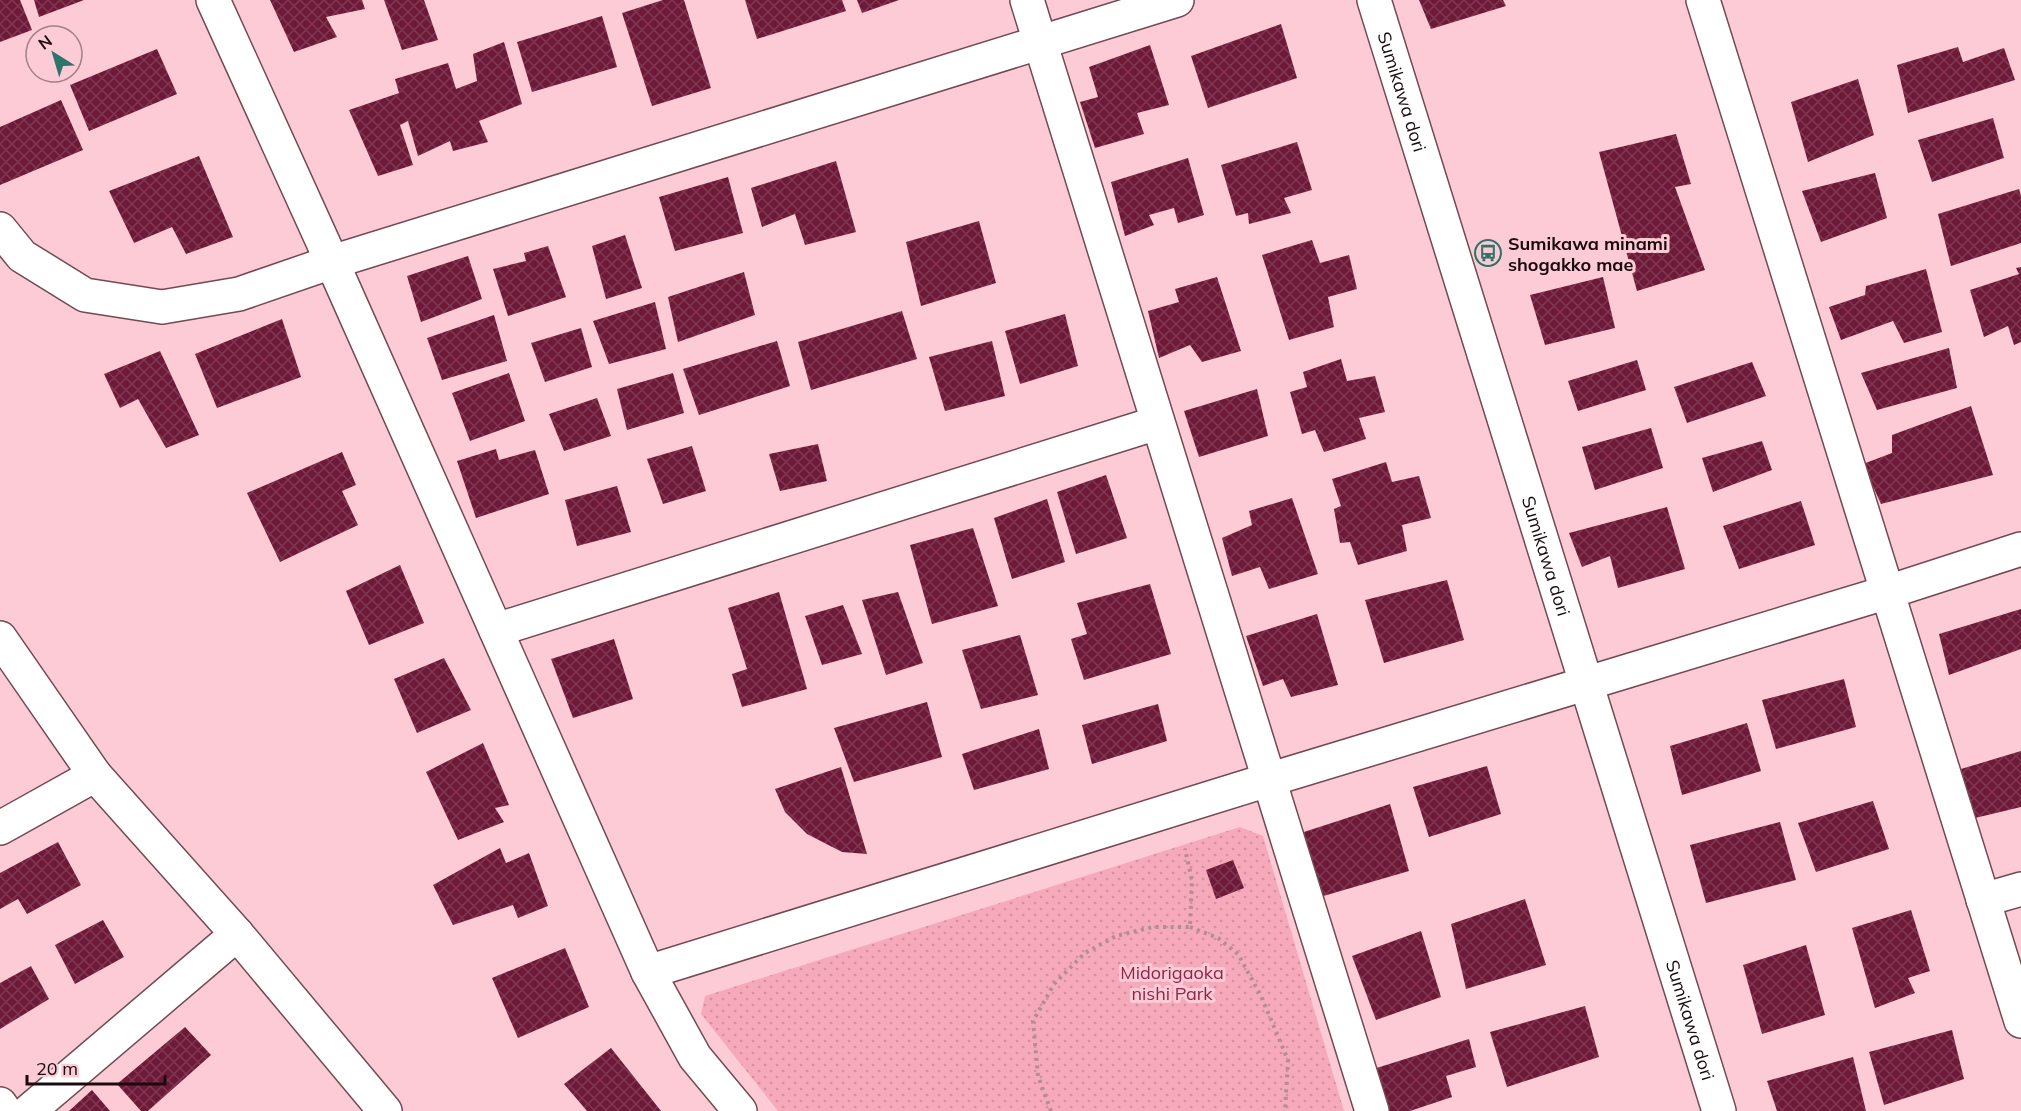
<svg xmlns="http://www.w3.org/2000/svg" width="2021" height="1111" font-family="Mulish,sans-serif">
	<defs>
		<pattern id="park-dots" width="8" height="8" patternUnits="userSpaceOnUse" patternTransform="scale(1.5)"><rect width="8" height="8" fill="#f7a9bc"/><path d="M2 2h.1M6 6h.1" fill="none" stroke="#d390a0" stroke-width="1.8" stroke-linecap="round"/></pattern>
		<pattern id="building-cross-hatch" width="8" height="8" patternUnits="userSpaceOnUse" patternTransform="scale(1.5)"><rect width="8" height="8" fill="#6f1938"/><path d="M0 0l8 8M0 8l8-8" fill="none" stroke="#7e3851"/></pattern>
	</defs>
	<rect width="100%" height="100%" fill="#fccbd6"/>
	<polygon fill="url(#park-dots)" points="1240,827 1263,836 1344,1111 778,1111 701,1014 705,996"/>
	<g fill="url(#building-cross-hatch)">
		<polygon points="0,0 20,0 32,30 0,42"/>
		<polygon points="34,0 84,0 39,17"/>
		<polygon points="270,0 362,0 365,9 326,17 337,37 294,52"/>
		<polygon points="384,0 424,0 438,40 402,50"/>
		<polygon points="663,0 684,0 711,88 652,106 622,13"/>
		<polygon points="745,0 842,0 846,11 757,39"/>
		<polygon points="857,0 899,0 862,13"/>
		<polygon points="1419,0 1503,0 1506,6 1431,29"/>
		<polygon points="602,16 617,67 532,92 517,42"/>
		<polygon points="1281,24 1297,78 1208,108 1191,56"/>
		<polygon points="504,42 522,104 479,121 488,142 453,151 450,141 418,156 408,121 400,125 413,165 378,176 349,110 399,93 395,79 448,63 456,89 477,81 473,54"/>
		<polygon points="1150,45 1169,105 1137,113 1144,134 1095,148 1080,102 1098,97 1089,67"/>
		<polygon points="1958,47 1963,62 2004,48 2015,80 1908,113 1897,65"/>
		<polygon points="157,49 177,94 89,131 70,85"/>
		<polygon points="1858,79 1874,135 1808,162 1791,102"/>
		<polygon points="61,100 83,150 0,185 0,127"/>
		<polygon points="1993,118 2004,158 1932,182 1918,140"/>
		<polygon points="1676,134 1691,184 1675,187 1705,270 1637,291 1599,152"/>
		<polygon points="1297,142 1312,190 1284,198 1291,213 1249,224 1248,213 1236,216 1221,165"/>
		<polygon points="199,156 233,237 186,254 172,227 134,243 109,191"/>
		<polygon points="1188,158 1204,215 1178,223 1174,208 1149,215 1154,225 1125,236 1111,182"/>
		<polygon points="836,161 856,232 805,245 795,214 762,227 751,188"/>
		<polygon points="1875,173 1887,218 1821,242 1802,191"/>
		<polygon points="728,177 743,233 675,251 659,197"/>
		<polygon points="2019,189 2021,196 2021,243 1951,266 1938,214"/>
		<polygon points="979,221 996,283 921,306 906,242"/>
		<polygon points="625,235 642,288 606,299 592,246"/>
		<polygon points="1312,240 1320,263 1349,255 1357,289 1328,297 1334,327 1289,340 1262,255"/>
		<polygon points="548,246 566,297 508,316 493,269 526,261 524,253"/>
		<polygon points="468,256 482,299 421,322 407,276"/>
		<polygon points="2021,267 2021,342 2014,345 2008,326 1984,337 1970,290 2019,274 2016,268"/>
		<polygon points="1926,269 1942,332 1904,343 1893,321 1841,340 1829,307 1865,295 1866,286"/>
		<polygon points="744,272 755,315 678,342 668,297"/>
		<polygon points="1217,277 1241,351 1202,362 1190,345 1159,358 1148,311 1179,302 1175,289"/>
		<polygon points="1603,277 1615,328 1545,345 1530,295"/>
		<polygon points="655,302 666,349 609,364 593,321"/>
		<polygon points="902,311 917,359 811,390 798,342"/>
		<polygon points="1065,314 1078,366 1020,384 1005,331"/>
		<polygon points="494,315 507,361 442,380 427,338"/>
		<polygon points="282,319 301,377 217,408 195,354"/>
		<polygon points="581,328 592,367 545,382 531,343"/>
		<polygon points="777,341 790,386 699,415 683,369"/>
		<polygon points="992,341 1005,396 945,411 929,357"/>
		<polygon points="1949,348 1957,388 1877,410 1861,373"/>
		<polygon points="160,351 199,435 166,448 138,399 120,408 104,374"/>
		<polygon points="1341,359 1347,381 1375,376 1385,412 1359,418 1366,439 1324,452 1315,430 1302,434 1290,392 1307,387 1303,372"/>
		<polygon points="1637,360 1646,390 1578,411 1568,381"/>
		<polygon points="1752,362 1766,396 1687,423 1674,387"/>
		<polygon points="509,373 525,421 470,441 452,393"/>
		<polygon points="673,373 684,413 627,430 617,389"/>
		<polygon points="1257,389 1268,436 1199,457 1184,411"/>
		<polygon points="597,398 611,436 564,451 549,414"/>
		<polygon points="1971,406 1993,475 1881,504 1863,464 1892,453 1892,435"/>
		<polygon points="1651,428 1663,468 1595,490 1582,447"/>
		<polygon points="1762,441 1772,470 1713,492 1702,458"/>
		<polygon points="818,444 827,481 780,491 769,454"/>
		<polygon points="692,446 706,491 663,504 647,459"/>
		<polygon points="496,449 499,460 535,450 549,494 476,518 457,461"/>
		<polygon points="342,452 356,485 342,491 358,525 280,562 247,493"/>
		<polygon points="1386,462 1392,482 1419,476 1431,518 1402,525 1407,551 1358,565 1350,542 1340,543 1334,509 1341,506 1332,479"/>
		<polygon points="1106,475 1127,538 1076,554 1057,492"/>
		<polygon points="617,486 631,532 577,546 565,500"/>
		<polygon points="1292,498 1318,574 1269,589 1260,567 1232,576 1222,538 1252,525 1249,511"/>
		<polygon points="1047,499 1065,562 1012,579 994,518"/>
		<polygon points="1801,501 1815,545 1739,569 1723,526"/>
		<polygon points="1667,507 1685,569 1618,588 1610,556 1582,567 1569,533"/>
		<polygon points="973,528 998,606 932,624 910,545"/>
		<polygon points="400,565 424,623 369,645 346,591"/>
		<polygon points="1447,580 1464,640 1384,663 1365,600"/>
		<polygon points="1150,584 1171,654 1084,680 1071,639 1087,634 1077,603"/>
		<polygon points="779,592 807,689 742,707 732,674 747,669 728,608"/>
		<polygon points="898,592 923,663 886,675 862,600"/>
		<polygon points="843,605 862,654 822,665 805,616"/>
		<polygon points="2021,609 2021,649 1949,675 1939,634"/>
		<polygon points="1317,614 1338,685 1291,697 1283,679 1263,686 1246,636"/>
		<polygon points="1020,635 1038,695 981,709 962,650"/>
		<polygon points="614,639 633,699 573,718 551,659"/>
		<polygon points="444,658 471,710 417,733 394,679"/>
		<polygon points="1844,679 1856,727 1776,749 1762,700"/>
		<polygon points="927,702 942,757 854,782 834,728"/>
		<polygon points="1158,704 1167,741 1092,764 1082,725"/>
		<polygon points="1747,723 1761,771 1682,795 1670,746"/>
		<polygon points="1039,729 1049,769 974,790 962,754"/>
		<polygon points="483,743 509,805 495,808 504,822 458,840 426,772"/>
		<polygon points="2021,751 2021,807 1975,818 1961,769"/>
		<polygon points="1487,766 1501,814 1429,837 1413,787"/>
		<polygon points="841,767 867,854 842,852 807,834 785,812 775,789"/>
		<polygon points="1873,801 1889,849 1816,872 1798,823"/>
		<polygon points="1390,804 1409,871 1320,897 1304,832"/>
		<polygon points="1780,822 1796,880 1706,903 1690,845"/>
		<polygon points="58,842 81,885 27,914 18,899 0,909 0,873"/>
		<polygon points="500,848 506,863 529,853 548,906 518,918 513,905 453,925 433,885"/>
		<polygon points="1233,860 1244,888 1216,899 1206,870"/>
		<polygon points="1525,899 1546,965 1466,989 1451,924"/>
		<polygon points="1911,910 1930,971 1908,978 1915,993 1875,1008 1852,928"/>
		<polygon points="103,920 124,957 75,984 55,945"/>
		<polygon points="1421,931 1441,997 1376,1020 1352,956"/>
		<polygon points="1806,945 1825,1015 1762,1034 1743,965"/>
		<polygon points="565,948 589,1007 518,1038 492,978"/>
		<polygon points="31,966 49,999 0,1029 0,983"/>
		<polygon points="1585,1006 1599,1057 1507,1087 1490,1032"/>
		<polygon points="185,1027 211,1055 148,1111 141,1111 117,1084"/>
		<polygon points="1952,1030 1964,1079 1884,1105 1869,1052"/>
		<polygon points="1469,1039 1476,1067 1446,1076 1452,1097 1410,1111 1380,1111 1367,1071"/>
		<polygon points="611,1048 661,1111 587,1111 564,1084"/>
		<polygon points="1853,1057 1866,1111 1777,1111 1767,1081"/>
		<polygon points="92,1090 110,1111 69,1111"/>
	</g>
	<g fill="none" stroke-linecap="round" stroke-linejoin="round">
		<defs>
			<g id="minor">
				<polyline points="213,0 332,262 648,972 695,1057 740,1111"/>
				<polyline points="1027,0 1372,1111"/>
				<polyline points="1703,0 2021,1021"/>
				<polyline points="0,229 22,256 85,295 162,307 239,294 332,262 1177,0"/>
				<polyline points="496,630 1157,423"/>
				<polyline points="0,638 95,775 237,934 385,1111"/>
				<polyline points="0,828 95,775"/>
				<polyline points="1983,900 2021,889"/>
				<polyline points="648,972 1268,780 1888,592 2021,549"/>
				<polyline points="0,1104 5,1111"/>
				<polyline points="29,1111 237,934"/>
			</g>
			<g id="tertiary">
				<path id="s1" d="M1374 0 1719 1111"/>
			</g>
		</defs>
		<use href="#minor" stroke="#724a54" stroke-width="36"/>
		<use href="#tertiary" stroke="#724a54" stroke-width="36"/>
		<g stroke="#b38c95" stroke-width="4" stroke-dasharray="3 4.5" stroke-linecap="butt">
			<polyline points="1190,927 1218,938 1238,954 1261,996 1288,1060 1285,1111"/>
			<polyline points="1051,1111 1038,1076 1033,1021 1054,984 1085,953 1116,936 1153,927 1190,927 1192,880 1185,849"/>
		</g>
		<use href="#minor" stroke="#fff" stroke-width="33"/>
		<use href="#tertiary" stroke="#fff" stroke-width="33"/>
	</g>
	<defs>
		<symbol id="bus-ring" viewBox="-11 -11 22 22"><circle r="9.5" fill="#fccbd6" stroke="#2d746b" stroke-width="1.5"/><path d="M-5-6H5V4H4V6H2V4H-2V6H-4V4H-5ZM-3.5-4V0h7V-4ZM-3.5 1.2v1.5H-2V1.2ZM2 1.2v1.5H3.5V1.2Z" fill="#2d746b"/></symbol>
	</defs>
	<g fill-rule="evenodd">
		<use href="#bus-ring" x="1473" y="238" width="30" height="30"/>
	</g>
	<g text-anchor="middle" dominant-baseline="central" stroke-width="6" stroke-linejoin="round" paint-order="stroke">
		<g font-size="18" fill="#1b0b0f" stroke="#fccbd6">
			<text stroke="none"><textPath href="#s1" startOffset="96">Sumikawa dori</textPath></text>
			<text stroke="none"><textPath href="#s1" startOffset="582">Sumikawa dori</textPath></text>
			<text stroke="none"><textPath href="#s1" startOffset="1068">Sumikawa dori</textPath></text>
		</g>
		<g font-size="18" font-weight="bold" fill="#1b0b0f" stroke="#fccbd6" text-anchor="start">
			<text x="1508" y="243">Sumikawa minami<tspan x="1508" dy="21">shogakko mae</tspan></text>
		</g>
		<g font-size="18" fill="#8f2349" stroke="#fccbd6">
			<text x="1172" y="972">Midorigaoka<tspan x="1172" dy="21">nishi Park</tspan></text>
		</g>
	</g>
	<g transform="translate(54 54) rotate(323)"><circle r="28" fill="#fccbd6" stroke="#a27e86" stroke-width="1.5"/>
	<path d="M0-4.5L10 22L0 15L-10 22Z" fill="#2d746b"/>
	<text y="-9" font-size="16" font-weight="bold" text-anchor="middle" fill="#1b0b0f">N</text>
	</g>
	<path d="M27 1075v9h138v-9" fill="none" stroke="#1b0b0f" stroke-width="3"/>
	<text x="36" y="1075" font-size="18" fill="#1b0b0f" stroke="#fccbd6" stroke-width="4.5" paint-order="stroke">20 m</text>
</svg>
